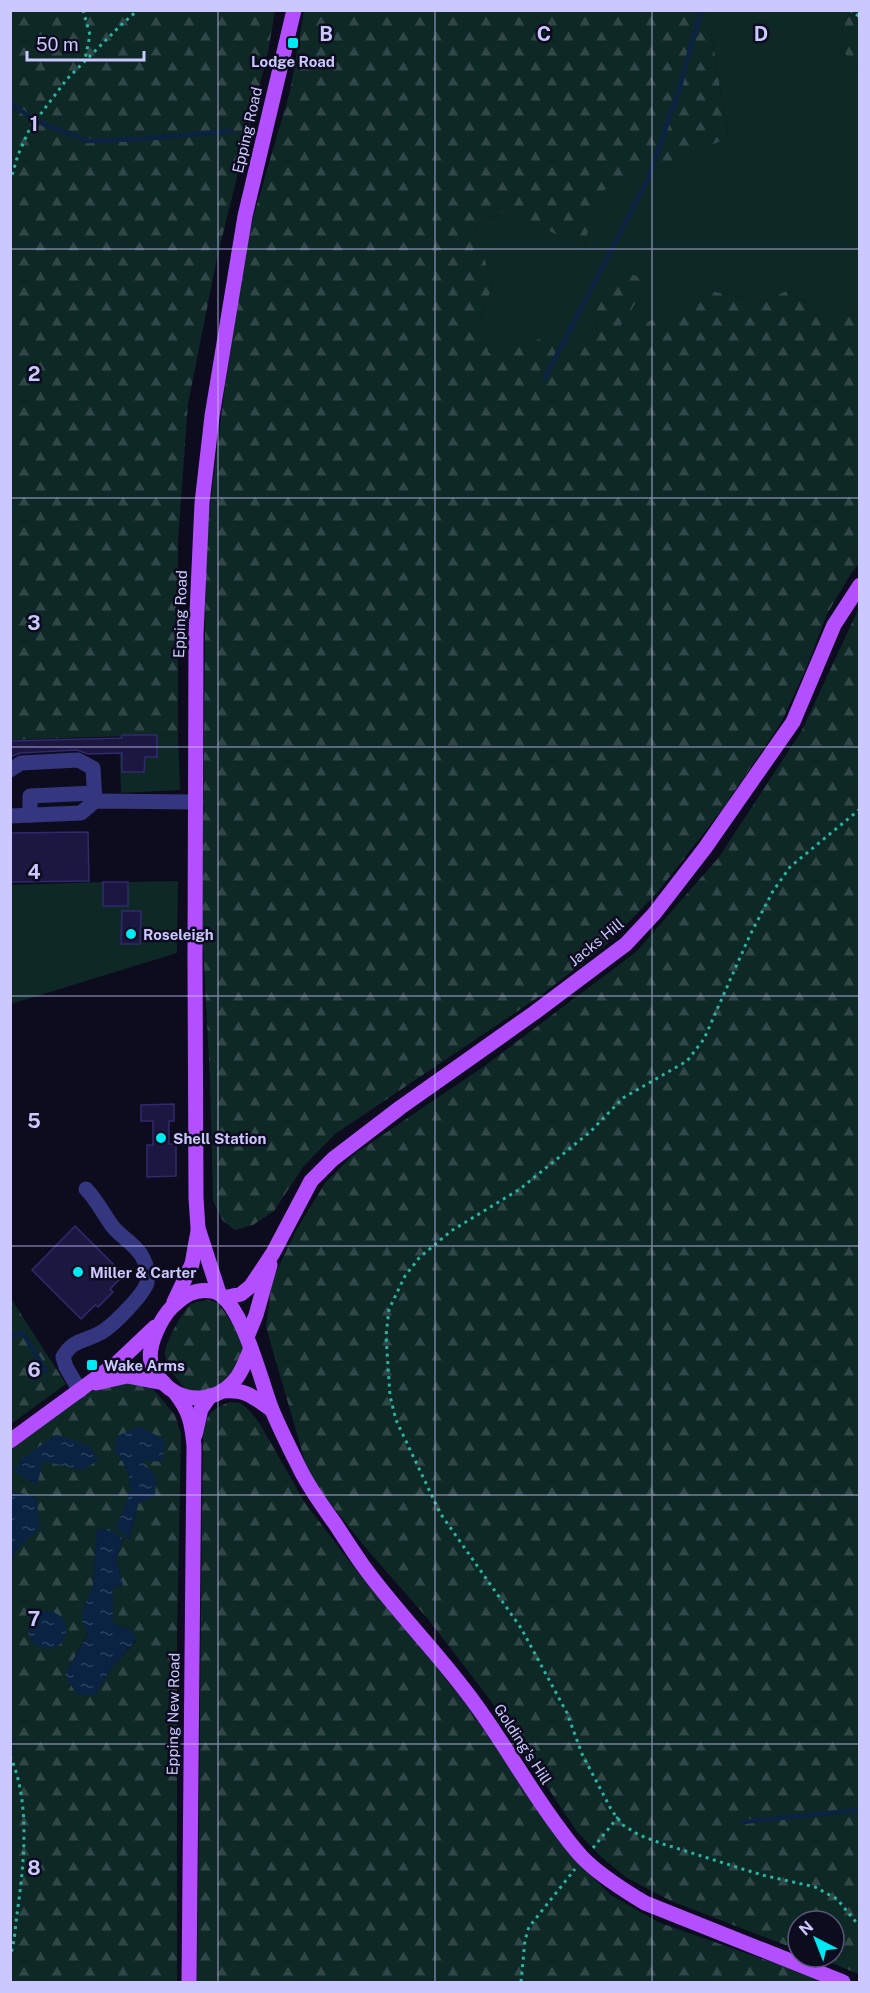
<svg xmlns="http://www.w3.org/2000/svg" width="870" height="1993" font-family="'Public Sans',sans-serif">
	<defs>
		<pattern id="forest-firs" width="22" height="20" patternUnits="userSpaceOnUse" patternTransform="scale(1.5)"><rect width="22" height="20" fill="#0e2826"/><path d="M5 1l3.5 6h-7zM16 11l3.5 6h-7z" fill="#304647"/></pattern>
		<pattern id="water-ripples" width="26" height="14" patternUnits="userSpaceOnUse" patternTransform="scale(1.5)"><rect width="26" height="14" fill="#0a2343"/><path d="M2 4q2-2 4 0t4 0M15 11q2-2 4 0t4 0" fill="none" stroke="#2c415f"/></pattern>
	</defs>
	<rect width="100%" height="100%" fill="#0d0b1e"/>
	<g fill="#0e2826">
		<polygon points="708,11 850,11 837,44 859,70 859,296 831,316 786,291 763,302 711,291 679,312 616,332 650,282 620,270 595,302 597,332 569,364 547,337 489,354 479,322 493,285 474,226 509,210 584,249 596,193 728,138"/>
		<polygon points="178,734 180,790 121,793 119,736"/>
		<polygon points="178,881 177,953 11,1004 10,885 103,882 103,906 128,906 128,882"/>
	</g>
	<g fill="url(#forest-firs)" fill-rule="evenodd">
		<polygon points="10,11 275,11 268,52 217,258 188,404 178,540 178,734 11,740"/>
		<polygon points="304,11 708,11 728,138 597,193 584,249 509,210 474,226 493,285 479,322 489,353 547,337 569,363 597,332 595,302 620,269 650,282 617,331 679,312 682,300 711,291 763,302 786,291 831,316 859,296 859,564 852,572 827,614 806,669 781,723 721,811 657,893 606,945 540,996 335,1134 303,1167 274,1211 253,1225 235,1230 223,1221 213,1201 210,1079 202,925 206,538 224,394 246,242 290,91"/>
		<polygon points="850,11 859,11 859,70 837,44"/>
		<polygon points="859,608 859,1974 816,1957 834,1957 834,1921 798,1921 798,1950 671,1901 627,1878 600,1856 575,1829 491,1701 428,1619 364,1546 325,1497 308,1472 266,1327 272,1280 297,1229 325,1183 353,1155 483,1067 636,952 719,857 801,732"/>
		<polygon points="10,1297 66,1384 11,1424 10,1424"/>
		<path d="M209 1300 218 1303 243 1339V1350L229 1378 207 1394 189 1392C179 1382 168 1370 165 1356 163 1346 182 1312 190 1305 195 1301 203 1301 209 1300Z"/>
		<path d="M116 1382 149 1384 175 1415 181 1434 177 1638V1982H11V1559L17 1549 39 1527 36 1497 11 1491V1444C44 1420 76 1393 116 1382ZM115 1452 155 1496 138 1504 129 1540 117 1527C129 1497 140 1479 115 1452ZM97 1529H108L123 1539 116 1558 123 1586 112 1587 113 1624 130 1629 137 1640 111 1669 95 1695 65 1675 88 1633 83 1610 93 1586Z"/>
		<path d="M229 1402 240 1403 249 1410 260 1424 305 1503 360 1575 417 1642 468 1707 541 1813 577 1862 611 1895 658 1922 828 1982H197L203 1433C208 1412 210 1411 229 1402Z"/>
	</g>
	<g fill="url(#water-ripples)">
		<path d="M139 1426 165 1440 162 1462 142 1460 156 1476 155 1496 138 1504 129 1540 116 1528C129 1497 140 1479 115 1452L117 1436Z"/>
		<polygon points="56,1435 88,1445 99,1460 82,1470 43,1461 37,1485 13,1471 25,1456"/>
		<polygon points="11,1491 36,1497 40,1527 17,1549 11,1559"/>
		<polygon points="97,1529 109,1529 123,1539 116,1558 123,1586 113,1587 113,1624 130,1629 137,1639 111,1669 95,1695 77,1695 65,1675 88,1634 82,1621 83,1610 93,1585"/>
		<circle cx="47" cy="1630" r="19"/>
	</g>
	<g fill="none" stroke-linecap="round" stroke-linejoin="round">
		<g stroke="#0a2343" stroke-width="4.5">
			<polyline points="10,103 36,121 87,141 140,139 231,131"/>
			<polyline points="545,378 648,179 679,90 701,10"/>
			<polyline points="10,1336 23,1333 46,1371"/>
			<polyline points="743,1822 860,1810"/>
		</g>
	</g>
	<g fill="#1c1740" stroke="#31286d" stroke-width="1.5">
		<polygon points="122,735 157,735 157,757 145,757 144,772 122,772 122,753 88,754 77,750 20,753 10,757 10,741 122,738"/>
		<polygon points="88,832 89,881 10,882 10,833"/>
		<rect x="103" y="882" width="25" height="24"/>
		<polygon points="122,911 141,911 140,944 121,944"/>
		<polygon points="174,1104 174,1121 169,1121 169,1144 176,1144 176,1176 147,1177 147,1145 153,1145 153,1121 141,1121 141,1105"/>
		<polygon points="75,1226 124,1275 110,1289 113,1292 98,1307 95,1305 81,1319 32,1270"/>
	</g>
	<g fill="none" stroke-linecap="round" stroke-linejoin="round">
		<g stroke="#29b3a2" stroke-width="3" stroke-dasharray="3 4.5" stroke-linecap="butt">
			<polyline points="83,10 90,35 85,59"/>
			<polyline points="850,10 860,17"/>
			<polyline points="10,182 18,155 30,128 67,79 120,26 138,10"/>
			<polyline points="860,809 790,867 773,891 750,935 704,1039 687,1061 623,1098 590,1132 520,1189 451,1231 419,1258 405,1276 389,1309 386,1336 390,1396 396,1420 440,1513 521,1628 567,1713 582,1754 612,1811 623,1825 639,1835 663,1844 762,1875 815,1887 837,1899 860,1927"/>
			<path d="M10 1756C31 1802 24 1865 17 1914 15 1927 15 1943 10 1955"/>
			<polyline points="593,1848 618,1817"/>
			<polyline points="521,1982 525,1940 529,1927 575,1869"/>
		</g>
		<g stroke="#34367f" stroke-width="15">
			<polyline points="10,770 21,763 78,760 93,768 95,801"/>
			<polyline points="30,815 30,796 94,793"/>
			<polyline points="10,816 81,813 95,801 196,802"/>
			<path d="M80 1391 66 1367 63 1357C73 1339 84 1342 100 1333 112 1327 143 1295 147 1283 148 1276 147 1266 144 1260 138 1246 122 1238 113 1227 103 1214 97 1200 86 1189"/>
		</g>
		<g stroke="#b34fff" stroke-width="15">
			<polyline points="219,1293 198,1228 196,1198 195,958 196,635 202,503 212,416 245,216 294,10"/>
			<polyline points="224,1298 241,1294 251,1286 273,1253 311,1181 333,1159 401,1107 534,1013 626,944 654,914 705,848 793,722 834,625 860,585"/>
			<polyline points="174,1302 192,1264 198,1231"/>
			<polyline points="247,1337 256,1315 270,1265"/>
			<path d="M251 1348C247 1357 244 1367 238 1376 219 1403 182 1406 161 1380 157 1375 152 1369 151 1362 147 1346 161 1318 172 1307 184 1296 194 1288 212 1291 241 1295 262 1386 272 1410 280 1429 289 1447 298 1465 308 1487 322 1505 336 1525 345 1539 354 1553 364 1567 399 1615 442 1657 476 1705 505 1745 529 1788 558 1827 567 1839 576 1852 587 1862 604 1878 625 1891 645 1903L843 1982"/>
			<polyline points="96,1383 127,1376 164,1383"/>
			<path d="M222 1391C246 1389 252 1396 272 1410"/>
			<path d="M176 1394C190 1412 192 1424 194 1446L189 1982"/>
			<polyline points="195,1435 201,1409 210,1396"/>
			<polyline points="10,1441 118,1362 155,1327"/>
		</g>
	</g>
	<path fill="none" stroke="#cbc8ff" stroke-width="1.5" stroke-opacity="0.55" d="M218 10V1982M435 10V1982M652 10V1982M10 249H860M10 498H860M10 747H860M10 996H860M10 1246H860M10 1495H860M10 1744H860"/>
	<g fill="#00eaf3" stroke="#0d0b1e" stroke-width="2">
		<rect x="287" y="37" width="12" height="12" rx="3"/>
		<circle cx="131" cy="934" r="6"/>
		<circle cx="161" cy="1138" r="6"/>
		<circle cx="78" cy="1272" r="6"/>
		<rect x="86" y="1359" width="12" height="12" rx="3"/>
	</g>
	<g text-anchor="middle" dominant-baseline="central" stroke-width="5" stroke-linejoin="round" paint-order="stroke">
		<g font-size="15" font-weight="bold" fill="#cbc8ff" stroke="#0d0b1e" text-anchor="start">
			<text x="293" y="61" text-anchor="middle">Lodge Road</text>
			<text x="143" y="934">Roseleigh</text>
			<text x="173" y="1138">Shell Station</text>
			<text x="90" y="1272">Miller &amp; Carter</text>
			<text x="104" y="1365">Wake Arms</text>
		</g>
		<g font-size="15" fill="#cbc8ff" stroke="#0d0b1e">
			<text transform="translate(247 130) rotate(-77)">Epping Road</text>
			<text transform="translate(180 614) rotate(-88)">Epping Road</text>
			<text transform="translate(596 942) rotate(-39)">Jacks Hill</text>
			<text transform="translate(173 1714) rotate(-89)">Epping New Road</text>
			<text transform="translate(523 1744) rotate(57)">Golding's Hill</text>
		</g>
	</g>
	<g font-size="20" text-anchor="middle" font-weight="bold" fill="#cbc8ff" stroke="#0d0b1e" stroke-width="5" stroke-linejoin="round" paint-order="stroke">
		<text x="326" y="41">B</text>
		<text x="544" y="41">C</text>
		<text x="761" y="41">D</text>
		<text x="34" y="131">1</text>
		<text x="34" y="381">2</text>
		<text x="34" y="630">3</text>
		<text x="34" y="879">4</text>
		<text x="34" y="1128">5</text>
		<text x="34" y="1377">6</text>
		<text x="34" y="1626">7</text>
		<text x="34" y="1875">8</text>
	</g>
	<rect width="870" height="1993" fill="none" stroke="#cbc8ff" stroke-width="24"/>
	<g transform="translate(816 1939) rotate(318)"><circle r="28" fill="#0d0b1e" stroke="#595778" stroke-width="1.5"/>
	<path d="M0-4.5L10 22L0 15L-10 22Z" fill="#00eaf3"/>
	<text y="-9" font-size="16" font-weight="bold" text-anchor="middle" fill="#cbc8ff">N</text>
	</g>
	<path d="M27 51v9h117v-9" fill="none" stroke="#cbc8ff" stroke-width="3"/>
	<text x="36" y="51" font-size="18" fill="#cbc8ff" stroke="#0d0b1e" stroke-width="4.5" paint-order="stroke">50 m</text>
</svg>
